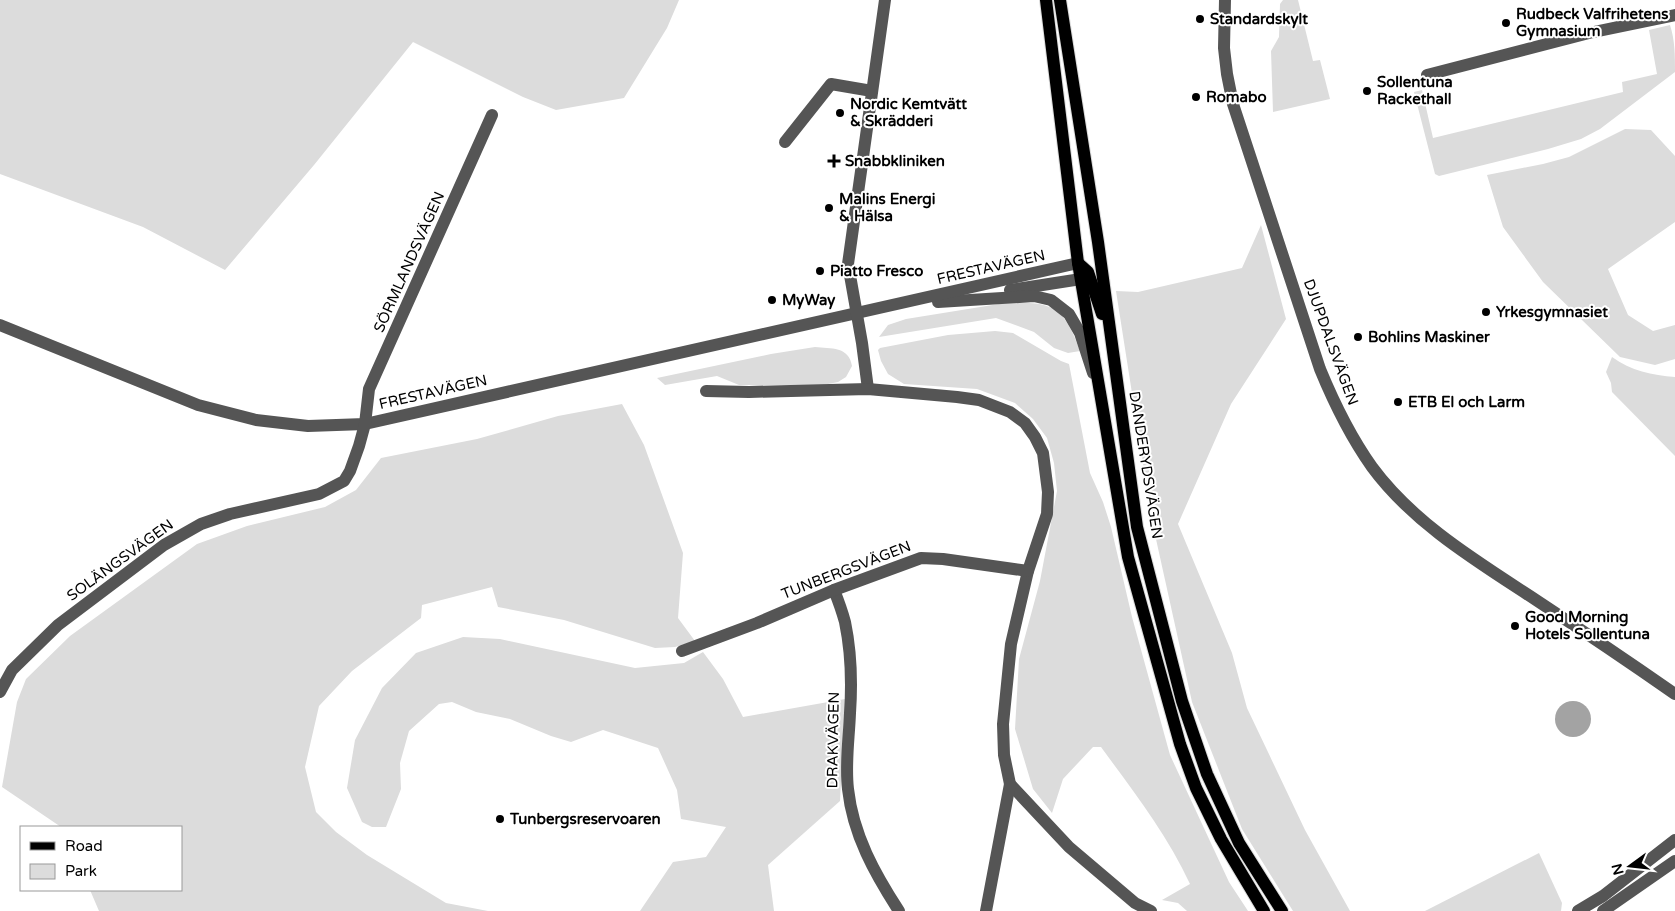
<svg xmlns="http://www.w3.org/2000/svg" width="1675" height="911" font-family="'Varela Round',sans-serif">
	<rect width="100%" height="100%" fill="#fff"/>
	<g fill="#dcdcdc">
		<polygon points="0,0 679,0 667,28 624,98 556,110 523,97 413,42 314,165 225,270 143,227 0,174"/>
		<polygon points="1283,0 1298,0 1313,61 1320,60 1330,99 1273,112 1271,51 1279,37 1280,4"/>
		<path d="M1670 25C1675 40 1675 56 1675 72L1600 129 1581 139 1548 149 1439 176 1435 174 1414 92 1422 90 1433 138 1623 92 1622 82 1657 74 1649 30Z"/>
		<polygon points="1625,129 1651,130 1675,156 1675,222 1608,269 1628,315 1653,331 1675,325 1675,359 1655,365 1620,357 1543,282 1503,227 1487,175 1543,164 1569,157"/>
		<polygon points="1261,225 1286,319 1231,404 1178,524 1232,653 1247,708 1305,830 1350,911 1293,911 1242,829 1192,702 1152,521 1116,291 1138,292 1242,268"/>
		<path d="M1005 303C1053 302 1063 305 1080 351L1068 353 1054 348 1034 332 996 318 879 337 888 325 906 319Z"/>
		<path d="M995 331 1013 333 1061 361 1069 364 1090 473 1103 502 1111 527 1132 617 1170 755 1229 882 1248 911H1187L1178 903 1162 900 1190 884C1167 834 1133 791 1101 747H1093L1063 779 1052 813 1033 789 1015 729 1019 659 1040 581 1057 491 1054 463 1047 438 1033 419 1015 403 977 389 904 384 888 374 881 361 878 350 880 348 948 335Z"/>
		<path d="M815 347C831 349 849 346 852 366L846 377 838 382 823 385H739L717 376 665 385 657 378 771 354Z"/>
		<path d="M1612 357C1631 371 1652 375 1675 377V456L1612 392 1611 383 1606 372Z"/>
		<polygon points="622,404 644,445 683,553 678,618 695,641 675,647 655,648 564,620 498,607 492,587 422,605 421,618 352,671 319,706 305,767 316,812 336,832 367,855 446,903 488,911 99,911 90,890 181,890 181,827 61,827 2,787 17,702 26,679 70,636 197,544 247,526 325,507 356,490 381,458 477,439 558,416"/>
		<polygon points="463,637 500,639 635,668 684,663 703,652 723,679 743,717 845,699 840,801 768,865 774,911 640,911 673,862 706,857 726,827 681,819 677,790 658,748 603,730 571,742 551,736 510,719 476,712 452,702 439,704 409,731 400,763 401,789 386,827 372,827 362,822 347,788 355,740 382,688 416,653"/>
		<polygon points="1539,853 1562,903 1561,911 1425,911"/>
	</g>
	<circle fill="#a3a3a3" cx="1573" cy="719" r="18"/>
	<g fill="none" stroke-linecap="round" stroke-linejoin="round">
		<defs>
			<g id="major">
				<polyline points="1046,0 1078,263 1128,557 1180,744 1196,788 1221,839 1264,911"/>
				<polyline points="1060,0 1098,242 1137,527 1182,701 1207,774 1239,843 1282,911"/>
				<polyline points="1078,263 1088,272 1102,314"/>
			</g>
		</defs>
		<use href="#major" stroke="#dbdbdb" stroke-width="14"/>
		<g stroke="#555" stroke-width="12">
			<path d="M1225 0 1224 48 1227 74 1233 104 1320 369C1334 403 1350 436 1372 467 1414 524 1478 562 1536 600 1583 631 1629 662 1675 694"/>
			<polyline points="1427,75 1589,33 1675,15"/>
			<polyline points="785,142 831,84 872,91"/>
			<polyline points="1010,290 1081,279"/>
			<polyline points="938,302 1034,296 1051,300 1069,314 1080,333 1093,373"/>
			<polyline points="0,325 198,405 256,420 308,426 365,424 1078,263"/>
			<polyline points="868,389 862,343 848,264 885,0"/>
			<polyline points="706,391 749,392 868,389 957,397 979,400 1010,412 1025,423 1035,437 1043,453 1048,492 1047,514 1028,571 1011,644 1003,724 1004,755 1010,784 1069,847 1135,903 1151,911"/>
			<path d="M834 590C838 600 842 611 845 622 851 651 852 684 850 713 849 739 845 764 848 789 853 835 875 874 899 911"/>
			<polyline points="682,651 757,623 834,590 921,558 943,559 1028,571"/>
			<polyline points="0,692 12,670 58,625 164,545 201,524 230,514 319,494 344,481 350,471 359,446 365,424 369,389 492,115"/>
			<polyline points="986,911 1010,784"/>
			<polyline points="1578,911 1603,896 1675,840"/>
			<polyline points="1603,911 1675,861"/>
		</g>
		<use href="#major" stroke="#000" stroke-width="12"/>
	</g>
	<g fill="#000" stroke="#fff" stroke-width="2">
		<circle cx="1200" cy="19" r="5"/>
		<circle cx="1506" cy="23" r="5"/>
		<circle cx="1367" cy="91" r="5"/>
		<circle cx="1196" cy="97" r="5"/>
		<circle cx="840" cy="113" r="5"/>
		<path d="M831.5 153.5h5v5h5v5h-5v5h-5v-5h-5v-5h5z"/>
		<circle cx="829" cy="208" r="5"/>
		<circle cx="820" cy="271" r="5"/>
		<circle cx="772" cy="300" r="5"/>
		<circle cx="1486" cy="312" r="5"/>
		<circle cx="1358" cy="337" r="5"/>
		<circle cx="1398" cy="402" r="5"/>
		<circle cx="1515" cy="626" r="5"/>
		<circle cx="500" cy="819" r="5"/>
	</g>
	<g text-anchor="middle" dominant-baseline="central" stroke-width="4" stroke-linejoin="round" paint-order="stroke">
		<g font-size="15" font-weight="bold" fill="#000" stroke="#fff" text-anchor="start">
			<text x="1516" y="14">Rudbeck Valfrihetens<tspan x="1516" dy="17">Gymnasium</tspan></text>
			<text x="1210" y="19">Standardskylt</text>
			<text x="1377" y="82">Sollentuna<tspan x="1377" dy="17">Rackethall</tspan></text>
			<text x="1206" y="97">Romabo</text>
			<text x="850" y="104">Nordic Kemtvätt<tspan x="850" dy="17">&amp; Skrädderi</tspan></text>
			<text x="845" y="161">Snabbkliniken</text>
			<text x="839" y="199">Malins Energi<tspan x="839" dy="17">&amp; Hälsa</tspan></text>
			<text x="830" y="271">Piatto Fresco</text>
			<text x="782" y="300">MyWay</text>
			<text x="1496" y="312">Yrkesgymnasiet</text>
			<text x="1368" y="337">Bohlins Maskiner</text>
			<text x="1408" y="402">ETB El och Larm</text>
			<text x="1525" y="617">Good Morning<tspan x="1525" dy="17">Hotels Sollentuna</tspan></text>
			<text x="510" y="819">Tunbergsreservoaren</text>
		</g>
		<g font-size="15" fill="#000" stroke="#fff">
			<text transform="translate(409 262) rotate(-66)">SÖRMLANDSVÄGEN</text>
			<text transform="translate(991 267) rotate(-13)">FRESTAVÄGEN</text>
			<text transform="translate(1331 342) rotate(70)">DJUPDALSVÄGEN</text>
			<text transform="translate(433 392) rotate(-13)">FRESTAVÄGEN</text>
			<text transform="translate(1146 465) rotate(81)">DANDERYDSVÄGEN</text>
			<text transform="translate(120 560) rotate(-36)">SOLÄNGSVÄGEN</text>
			<text transform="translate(846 570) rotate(-21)">TUNBERGSVÄGEN</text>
			<text transform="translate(833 740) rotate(-89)">DRAKVÄGEN</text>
		</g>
	</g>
	<rect x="20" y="826" width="162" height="65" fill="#ffffff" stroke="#999999"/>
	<rect x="30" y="842" width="25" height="8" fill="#000000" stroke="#999999"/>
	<text x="65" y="851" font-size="15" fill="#000000">Road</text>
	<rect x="30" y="864" width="25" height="15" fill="#dcdcdc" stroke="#999999"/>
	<text x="65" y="876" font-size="15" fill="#000000">Park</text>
	<g transform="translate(1630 866) rotate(255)" stroke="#ffffff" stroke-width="4" paint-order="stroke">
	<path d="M0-4L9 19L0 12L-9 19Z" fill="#000000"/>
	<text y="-8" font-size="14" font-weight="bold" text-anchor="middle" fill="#000000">N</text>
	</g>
</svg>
